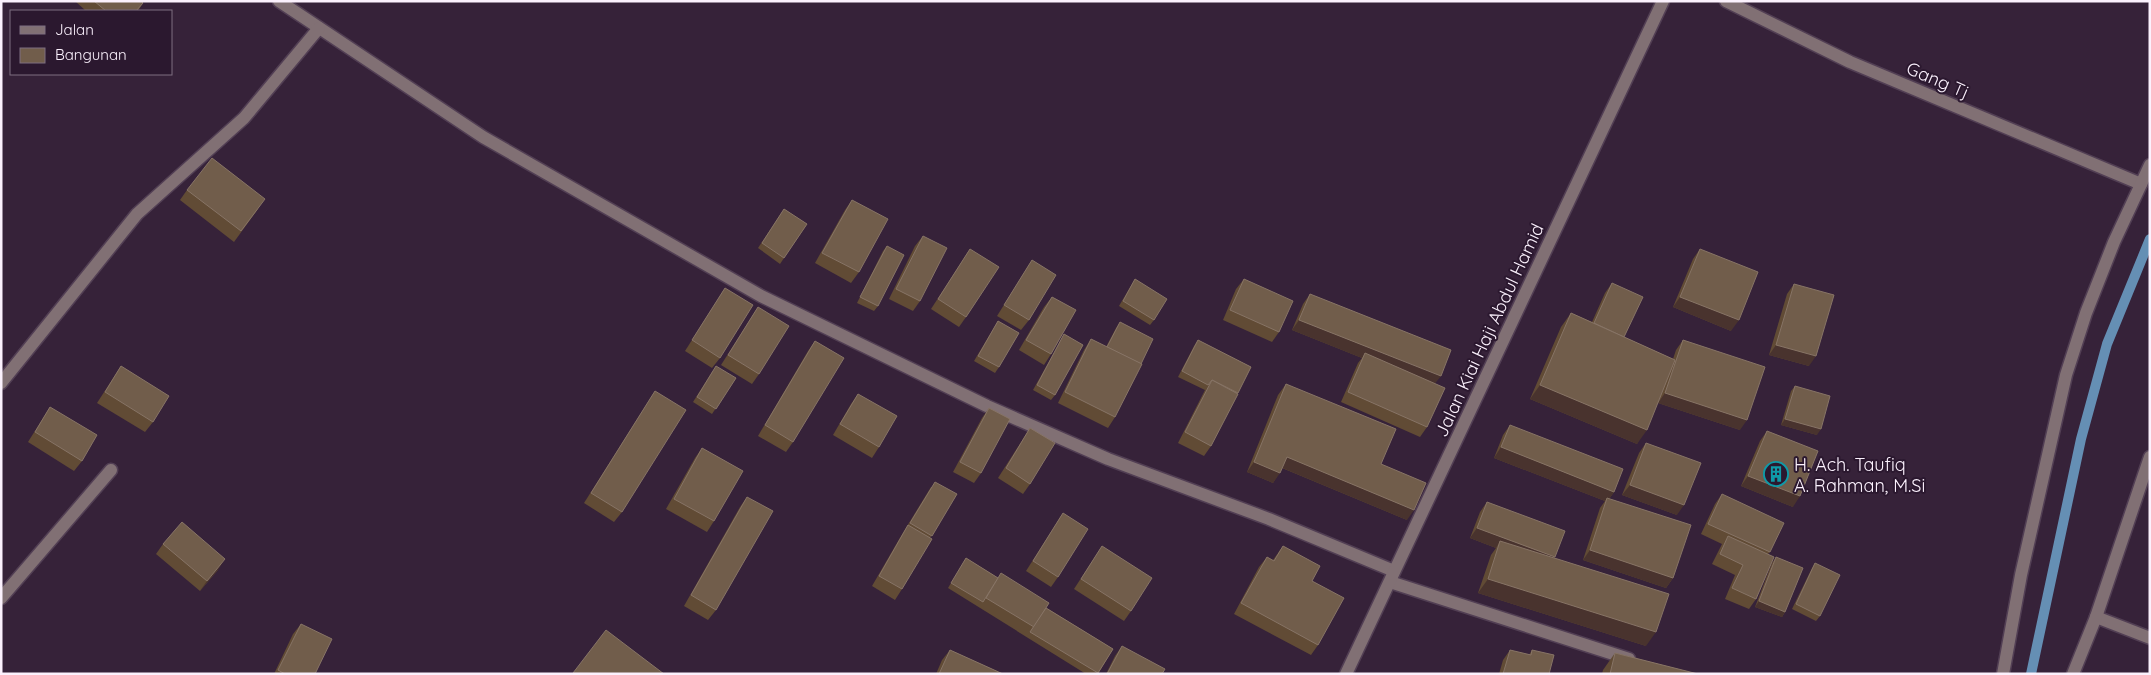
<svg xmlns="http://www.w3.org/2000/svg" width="2151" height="675" font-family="Quicksand,sans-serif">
	<rect width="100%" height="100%" fill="#362239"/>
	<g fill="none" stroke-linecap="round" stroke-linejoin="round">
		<polyline stroke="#658fb4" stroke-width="10" points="2031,674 2081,439 2107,344 2150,239"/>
		<defs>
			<g id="minor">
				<polyline points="279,1 483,137 761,296 987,406 1108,459 1269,519 1394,571"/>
				<polyline points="1726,1 1850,62 2141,184"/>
				<polyline points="1,383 137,214 244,118 319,28"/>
				<polyline points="1390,582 1629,659"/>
				<polyline points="1,598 111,470"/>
				<polyline points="2096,617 2150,638"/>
				<polyline points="1346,674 1663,1"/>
				<polyline points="2003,674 2021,575 2066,375 2086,313 2114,242 2150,165"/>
				<polyline points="2073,674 2096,617 2150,457"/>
			</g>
		</defs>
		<use href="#minor" stroke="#523f54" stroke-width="15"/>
		<use href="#minor" stroke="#817074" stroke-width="12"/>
	</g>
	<g fill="#614b35">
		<polygon points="75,1 141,1 143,3 138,11 86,11"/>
		<polygon points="187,190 258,209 234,242 180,200"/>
		<polygon points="852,200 859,272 851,283 815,263 845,210"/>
		<polygon points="784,209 807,224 780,264 758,248"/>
		<polygon points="923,236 920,301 913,311 889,299 915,246"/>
		<polygon points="887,246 878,306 874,311 857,303 883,251"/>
		<polygon points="970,249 966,317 959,327 931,309"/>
		<polygon points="1700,249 1731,331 1673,307 1693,259"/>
		<polygon points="1032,260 1029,320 1021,330 997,316"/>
		<polygon points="1135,279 1154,320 1150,325 1119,306"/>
		<polygon points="1244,279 1279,332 1272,342 1223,320 1236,289"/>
		<polygon points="1612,283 1624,337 1673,359 1676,350 1683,340 1740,430 1658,403 1662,391 1637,444 1530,399 1561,327 1571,313 1592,322 1605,293"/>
		<polygon points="1794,284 1809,366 1769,355 1787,294"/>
		<polygon points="725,288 720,358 712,368 685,351"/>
		<polygon points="1310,294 1435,384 1427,427 1420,437 1341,402 1358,363 1362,358 1292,330 1303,304"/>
		<polygon points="1052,297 1051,354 1044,365 1019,350 1044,307"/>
		<polygon points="758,307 759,374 752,384 721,365"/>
		<polygon points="998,321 999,367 995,373 974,361"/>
		<polygon points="1120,322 1115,417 1108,428 1058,403 1084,350 1091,339 1106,347 1116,328"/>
		<polygon points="1064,334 1055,395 1051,400 1033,390 1061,340"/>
		<polygon points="1198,340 1251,367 1211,446 1204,456 1178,443 1205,390 1178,377 1194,346"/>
		<polygon points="815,341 793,442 786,452 758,436 808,351"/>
		<polygon points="121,366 153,422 145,432 97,403"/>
		<polygon points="712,372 736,378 712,414 693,402"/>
		<polygon points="1286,384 1381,464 1407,520 1282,468 1273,483 1247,472 1278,395"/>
		<polygon points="1795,386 1817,435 1781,425 1791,391"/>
		<polygon points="655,391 622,512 614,522 584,503"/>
		<polygon points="858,394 879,447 872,458 833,435 851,404"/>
		<polygon points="50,407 82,461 74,471 28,442"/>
		<polygon points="989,408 981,473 974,483 953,472 982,418"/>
		<polygon points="1510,425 1614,492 1609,499 1673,578 1666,588 1583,560 1600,508 1605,501 1494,458 1503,435"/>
		<polygon points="1030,428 1030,484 1023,494 998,478"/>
		<polygon points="1767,431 1793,507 1741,486 1760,441"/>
		<polygon points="1646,443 1677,515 1622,495 1639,453"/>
		<polygon points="702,448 714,521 707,532 666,509 695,458"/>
		<polygon points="931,487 957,494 930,538 902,589 895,600 872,586 901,536"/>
		<polygon points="1722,494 1770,552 1768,554 1756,599 1749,609 1725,599 1735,575 1712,564 1722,544 1701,534 1715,504"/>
		<polygon points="747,497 716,610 708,620 684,606 740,507"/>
		<polygon points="1487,502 1555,557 1555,558 1646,646 1478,593 1491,555 1496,548 1470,538 1480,512"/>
		<polygon points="1063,513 1058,577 1051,587 1026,571"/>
		<polygon points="163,544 218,570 200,591 156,554"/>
		<polygon points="1102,546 1131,611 1124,621 1074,589"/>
		<polygon points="1283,546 1312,581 1318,645 1311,655 1234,614 1259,567 1267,557 1273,560"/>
		<polygon points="1776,557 1785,612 1782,617 1755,607 1772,563"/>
		<polygon points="966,558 1113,649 1098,674 1086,674 948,588"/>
		<polygon points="1815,563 1820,616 1816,621 1792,609 1812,568"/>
		<polygon points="301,624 315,674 274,674 293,634"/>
		<polygon points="1122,646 1162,674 1106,674 1115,656"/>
		<polygon points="950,650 1003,674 936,674 942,660"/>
		<polygon points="1510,650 1529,655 1532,650 1549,674 1499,674 1503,660"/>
		<polygon points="1615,653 1698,674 1602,674 1603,670"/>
	</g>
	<g fill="#49332e">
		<polygon points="1680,297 1739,320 1731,331 1673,307"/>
		<polygon points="1299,320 1441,376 1433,386 1365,353 1362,358 1292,330"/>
		<polygon points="1776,345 1816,356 1809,366 1769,355"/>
		<polygon points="1540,385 1647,430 1637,444 1530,399"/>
		<polygon points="1665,393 1747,420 1740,430 1658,403"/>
		<polygon points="1785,419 1821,429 1817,435 1781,425"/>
		<polygon points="1501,447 1614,492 1607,502 1607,498 1605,501 1494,458"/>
		<polygon points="1287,457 1414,510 1407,520 1280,467"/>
		<polygon points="1254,462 1280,473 1273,483 1247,472"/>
		<polygon points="1748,476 1800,496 1793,507 1741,486"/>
		<polygon points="1630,485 1684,505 1677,515 1622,495"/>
		<polygon points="1477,528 1555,557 1548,567 1500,541 1496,548 1470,538"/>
		<polygon points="1590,550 1673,578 1666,588 1583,560"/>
		<polygon points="225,559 218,570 200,591 207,581"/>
		<polygon points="1488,579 1656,632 1646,646 1478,593"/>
		<polygon points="1759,601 1785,612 1782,617 1755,607"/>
	</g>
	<g fill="#715d4b" stroke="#877466">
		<polygon points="94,1 141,1 143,3 136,11 106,11"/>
		<polygon points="212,158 265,199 241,231 187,190"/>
		<polygon points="852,200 888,219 859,272 822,253"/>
		<polygon points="784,209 807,224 784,258 762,243"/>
		<polygon points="923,236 947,248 920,301 896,289"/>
		<polygon points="887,246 904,255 878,306 860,297"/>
		<polygon points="970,249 999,267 966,317 938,299"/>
		<polygon points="1700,249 1758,272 1739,320 1680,297"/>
		<polygon points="1032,260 1056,275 1029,320 1004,305"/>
		<polygon points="1135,279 1167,299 1154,320 1123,301"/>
		<polygon points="1244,279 1293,301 1279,332 1230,310"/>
		<polygon points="1612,283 1643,297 1624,337 1594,323"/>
		<polygon points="1794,284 1834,295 1816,356 1776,345"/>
		<polygon points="725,288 753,305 720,358 692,340"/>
		<polygon points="1310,294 1451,350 1441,376 1299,320"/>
		<polygon points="1052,297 1076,310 1051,354 1026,340"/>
		<polygon points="758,307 789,326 759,374 728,355"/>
		<polygon points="1571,313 1675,360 1647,430 1540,385"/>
		<polygon points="998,321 1019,333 999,367 978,356"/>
		<polygon points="1120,322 1153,339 1141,364 1107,347"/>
		<polygon points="1064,334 1083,345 1055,395 1037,385"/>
		<polygon points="1091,339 1142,364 1115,417 1065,392"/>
		<polygon points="1198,340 1251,367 1238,393 1212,380 1208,385 1182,371"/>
		<polygon points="1683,340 1765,367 1747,420 1665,393"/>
		<polygon points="815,341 844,358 793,442 765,425"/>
		<polygon points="1365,353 1445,388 1427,427 1348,392"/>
		<polygon points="121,366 169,396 153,422 105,392"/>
		<polygon points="716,366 736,378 716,409 697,397"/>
		<polygon points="1212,380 1238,394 1211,446 1185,432"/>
		<polygon points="1286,384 1396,429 1381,464 1426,483 1414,510 1287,457 1280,473 1254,462"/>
		<polygon points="1795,386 1830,396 1821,429 1785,419"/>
		<polygon points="655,391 686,410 622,512 591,493"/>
		<polygon points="858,394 897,416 879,447 840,424"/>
		<polygon points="50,407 97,435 82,461 35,432"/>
		<polygon points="989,408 1010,419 981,473 960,462"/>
		<polygon points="1510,425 1623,469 1614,492 1501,447"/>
		<polygon points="1030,428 1055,443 1030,484 1006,468"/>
		<polygon points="1767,431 1818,451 1800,496 1748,476"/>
		<polygon points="1646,443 1701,463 1684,505 1630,485"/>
		<polygon points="702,448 743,471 714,521 674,499"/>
		<polygon points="935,482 957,494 932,536 910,523"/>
		<polygon points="1722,494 1784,523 1770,552 1708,524"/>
		<polygon points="747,497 773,511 716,610 691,595"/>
		<polygon points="1607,498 1691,525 1673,578 1590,550"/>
		<polygon points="1487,502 1565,531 1555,557 1477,528"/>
		<polygon points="1063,513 1088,529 1058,577 1033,561"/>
		<polygon points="182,522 225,559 207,581 163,544"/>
		<polygon points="908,525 932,539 902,589 879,576"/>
		<polygon points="1728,536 1774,557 1756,599 1732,588 1743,565 1720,554"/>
		<polygon points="1500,541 1669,594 1656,632 1488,579"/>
		<polygon points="1102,546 1152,578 1131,611 1081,579"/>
		<polygon points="1283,546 1320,566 1312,581 1344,598 1318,645 1241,603 1267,557 1274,561"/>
		<polygon points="1776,557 1803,568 1785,612 1759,601"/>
		<polygon points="966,558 998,578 983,602 951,583"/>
		<polygon points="1815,563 1840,575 1820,616 1796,604"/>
		<polygon points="1001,573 1049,603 1034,627 986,598"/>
		<polygon points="1046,608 1113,649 1098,673 1030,632"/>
		<polygon points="301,624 332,639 315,674 285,674 278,670"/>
		<polygon points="606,630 664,674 573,673"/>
		<polygon points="1122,646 1165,669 1162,674 1107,674"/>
		<polygon points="950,650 1003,674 939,674"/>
		<polygon points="1510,650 1531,655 1532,650 1554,655 1549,674 1503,674"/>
		<polygon points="1615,653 1698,674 1610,674"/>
	</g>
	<defs>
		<symbol id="building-ring" viewBox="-11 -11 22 22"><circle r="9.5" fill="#2b182f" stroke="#0f9aa8" stroke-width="1.5"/><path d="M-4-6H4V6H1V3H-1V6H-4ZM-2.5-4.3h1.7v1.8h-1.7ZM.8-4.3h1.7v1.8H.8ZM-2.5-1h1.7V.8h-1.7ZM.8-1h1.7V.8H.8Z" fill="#0f9aa8"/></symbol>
	</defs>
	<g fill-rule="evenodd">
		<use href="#building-ring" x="1762" y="460" width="28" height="28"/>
	</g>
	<g text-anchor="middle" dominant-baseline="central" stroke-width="4" stroke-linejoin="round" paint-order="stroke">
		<g font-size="18" fill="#fbf1fd" stroke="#2b182f">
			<text transform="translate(1938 80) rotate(23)">Gang Tj</text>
			<text transform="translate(1489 330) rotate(-65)">Jalan Kiai Haji Abdul Hamid</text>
		</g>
		<g font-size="18" fill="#fbf1fd" stroke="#2b182f" text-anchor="start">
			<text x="1794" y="464">H. Ach. Taufiq<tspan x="1794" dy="21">A. Rahman, M.Si</tspan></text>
		</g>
	</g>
	<rect width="2151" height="675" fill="none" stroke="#fbf1fd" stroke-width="5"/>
	<rect x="10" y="10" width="162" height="65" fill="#2b182f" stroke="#7e6f81"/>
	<rect x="20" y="26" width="25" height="8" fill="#817074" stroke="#7e6f81"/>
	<text x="55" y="35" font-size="15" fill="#fbf1fd">Jalan</text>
	<rect x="20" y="48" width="25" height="15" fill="#715d4b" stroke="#7e6f81"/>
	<text x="55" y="60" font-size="15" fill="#fbf1fd">Bangunan</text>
</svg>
